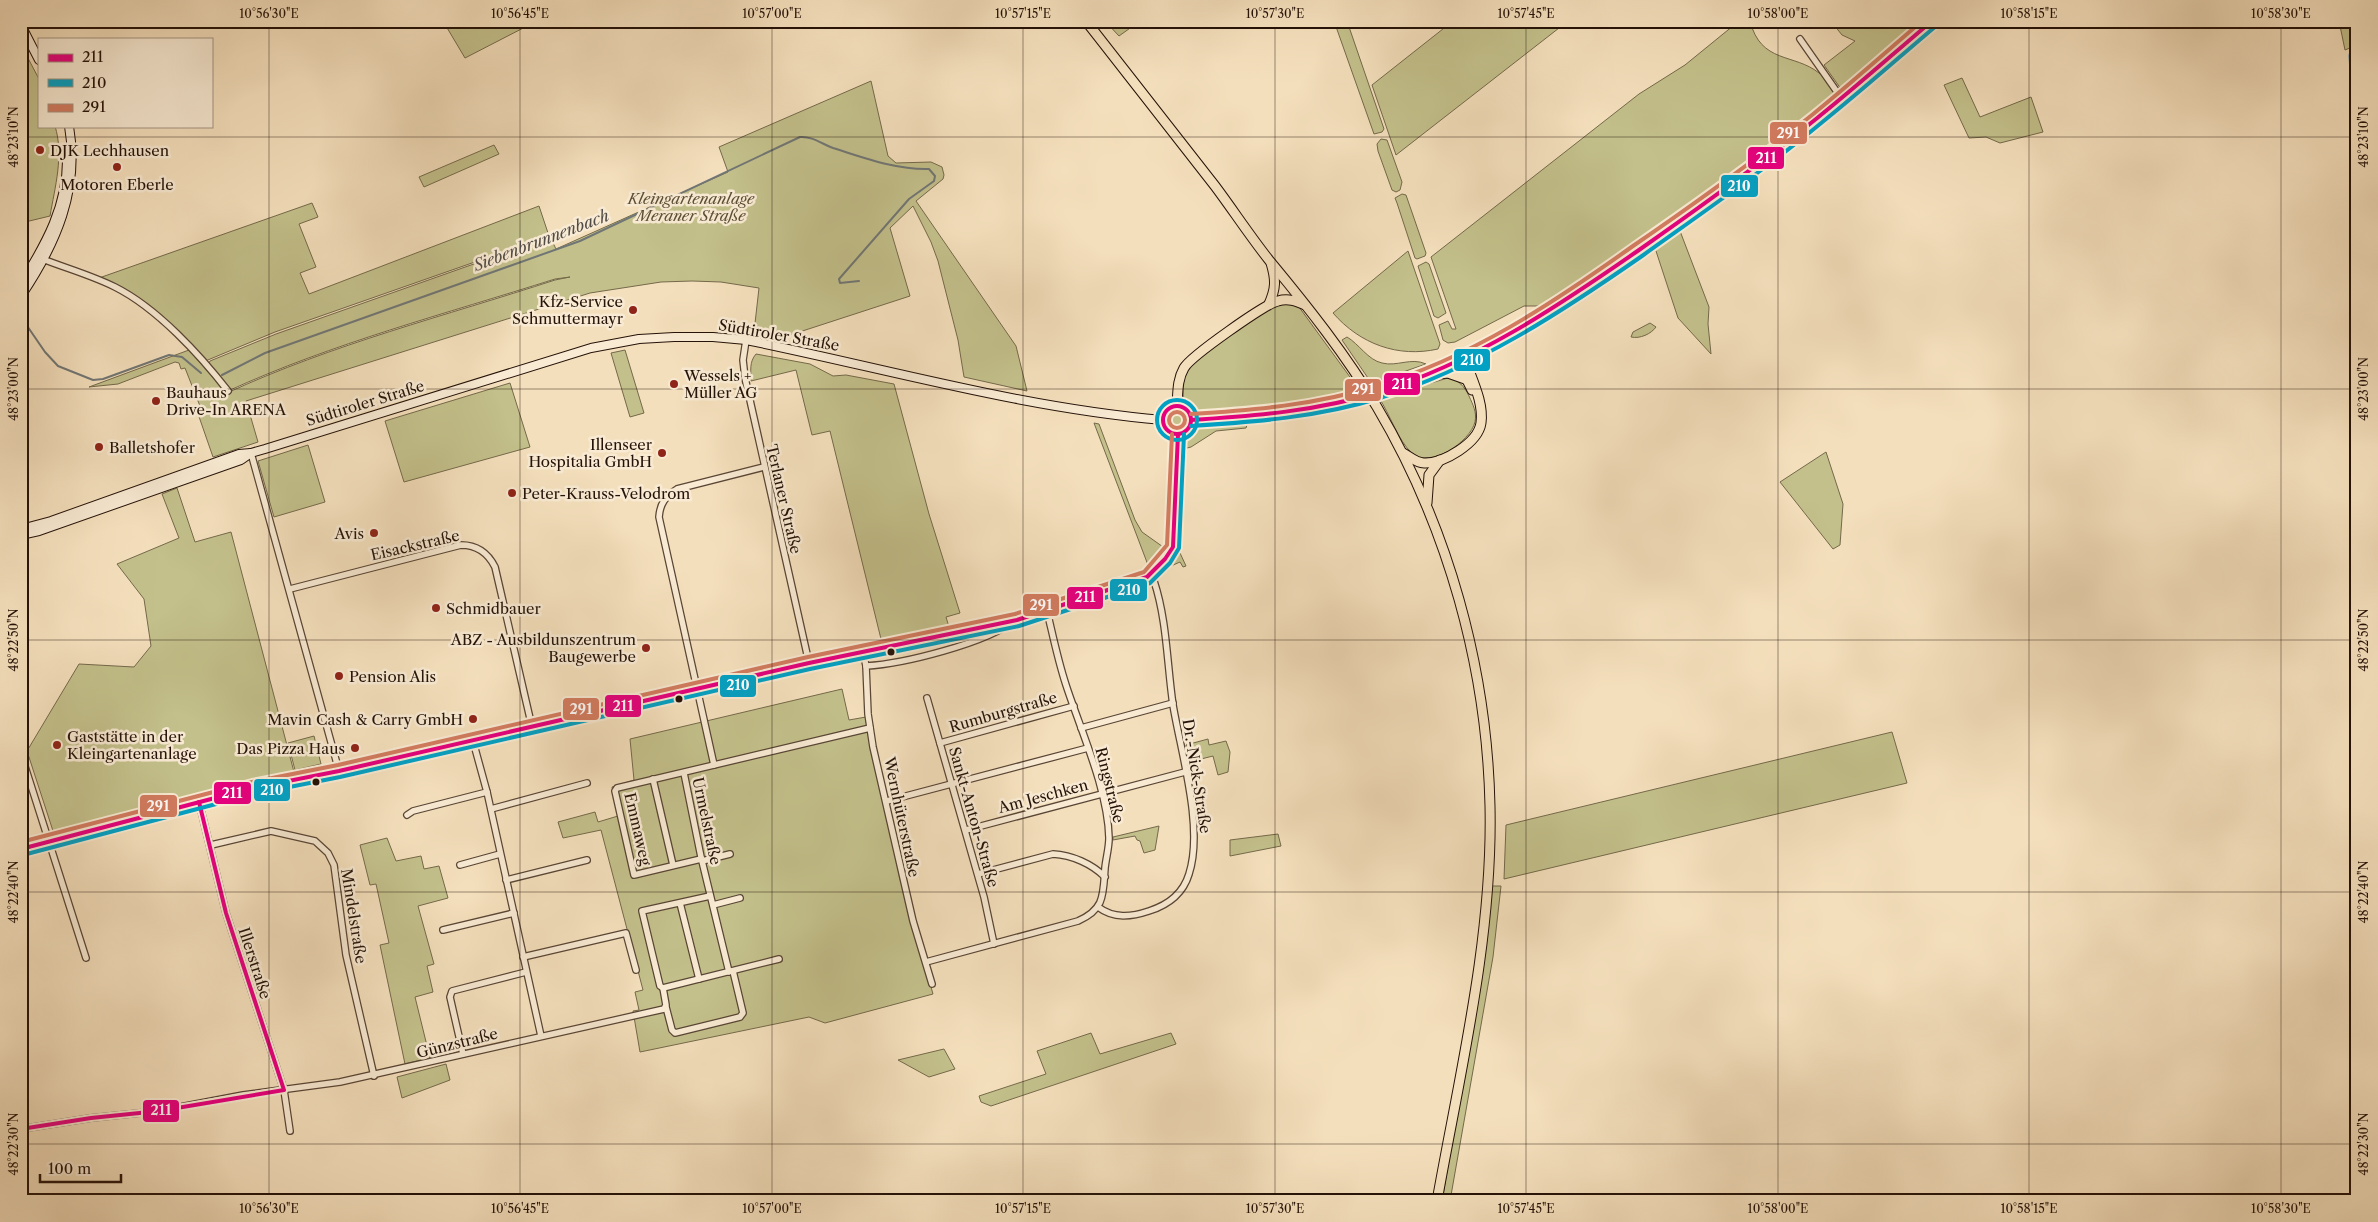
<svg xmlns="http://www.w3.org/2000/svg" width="2378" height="1222" font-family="'Libre Caslon Text',serif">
	<rect width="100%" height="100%" fill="#f4dfbc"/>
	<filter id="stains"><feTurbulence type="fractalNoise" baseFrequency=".004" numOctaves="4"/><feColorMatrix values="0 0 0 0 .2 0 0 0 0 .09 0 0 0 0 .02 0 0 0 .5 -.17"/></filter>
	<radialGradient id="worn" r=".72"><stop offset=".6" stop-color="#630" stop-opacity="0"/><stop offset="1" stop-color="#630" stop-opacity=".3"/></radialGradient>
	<g fill="#c3c08b" stroke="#74694a">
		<polygon points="443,21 530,21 531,24 465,58"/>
		<polygon points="1105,21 1140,21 1119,36"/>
		<polygon points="1334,21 1347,21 1384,129 1382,132 1374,134"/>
		<polygon points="1453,21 1568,21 1396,155 1372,85"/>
		<path d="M1739 21H1750C1761 64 1794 53 1819 73 1827 79 1831 88 1836 95L1730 178 1542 306H1524L1455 342 1448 343 1443 340 1439 325 1448 321 1452 329H1456L1431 257 1639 94 1685 65Z"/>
		<polygon points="1835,21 1918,21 1841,89 1824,65 1855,41 1842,35 1834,25"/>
		<polygon points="2339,21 2357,21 2357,45 2345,50"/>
		<path d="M21 45 39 79V126H55C64 155 55 187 50 216L21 223Z"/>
		<polygon points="1962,78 1980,117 2031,97 2043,132 2000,143 1986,137 1969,138 1944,85"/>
		<path d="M871 81 888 156 896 163 931 162 942 167 944 175 943 179 916 201 1016 346 1027 391 964 377 958 340 938 261 931 242 913 206 890 228 910 296 787 336H770L754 332 759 288 721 282 692 281 661 282 590 293 246 401 258 442 213 457 196 408 200 406 185 368 181 369 179 363 175 362 118 384 89 387 189 350 227 393C333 344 445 316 555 280L570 277 555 279C445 314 333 343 228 391L209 363 210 361 276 334 550 237 556 249 728 172 719 147Z"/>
		<polygon points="1381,139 1387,140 1402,182 1400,190 1396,192 1392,190 1378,151 1377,144"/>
		<polygon points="494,145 499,154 424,187 419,177"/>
		<polygon points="1402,194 1406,195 1426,253 1425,256 1417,259 1415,258 1397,203 1395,198"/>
		<polygon points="312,203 318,217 299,224 316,267 300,273 309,294 539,206 549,236 275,332 203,362 171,330 140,304 99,278"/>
		<polygon points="1680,231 1709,307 1708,324 1711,354 1678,318 1655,248"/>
		<path d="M1408 251 1440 344 1438 349C1398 358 1360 344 1333 313Z"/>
		<polygon points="1426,262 1429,264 1446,313 1438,318 1434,316 1418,266"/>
		<path d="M1279 303H1291L1299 307 1358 388 1348 396C1320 402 1211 425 1190 408 1184 404 1183 398 1183 392 1182 384 1183 376 1187 370 1198 353 1251 321 1269 308Z"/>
		<path d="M1650 323 1656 327C1651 334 1640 339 1631 337L1633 332Z"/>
		<path d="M1347 337C1359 344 1368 360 1382 363 1397 367 1411 357 1426 364L1380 380 1370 381 1342 340Z"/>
		<polygon points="625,350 644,413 630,417 611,353"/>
		<path d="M756 354 810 364 833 376 846 375 894 384 929 514 960 613 946 617 949 627 881 639 830 431 812 435 796 370 751 381C751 371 749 362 756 354Z"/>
		<path d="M1448 378C1459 380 1464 386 1469 396 1473 405 1477 412 1475 422 1470 442 1430 469 1412 453 1398 441 1390 414 1379 398Z"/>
		<polygon points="510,383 530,447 404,482 385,421"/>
		<circle cx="1178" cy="420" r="10"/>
		<polygon points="1243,422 1248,422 1246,428 1216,431 1191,447 1183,449 1181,447 1183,436 1198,426"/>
		<path d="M1094 423 1099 424 1135 520 1142 532 1166 549C1162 559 1158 561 1148 565Z"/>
		<polygon points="308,445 325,502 274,517 258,461"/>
		<polygon points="1826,452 1843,504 1840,545 1833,549 1780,482"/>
		<polygon points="177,488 195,542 231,532 294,772 233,785 54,834 27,751 79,664 134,667 151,646 144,599 117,564 179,538 162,494"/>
		<polygon points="1180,553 1186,566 1183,567 1180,562 1164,569 1174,555"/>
		<polygon points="842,689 849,720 866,717 900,879 933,994 825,1023 809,1017 640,1052 633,1011 639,1010 635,992 643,990 601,830 563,838 558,822 595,812 598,822 618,816 612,787 634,780 630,739"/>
		<polygon points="1892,732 1907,783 1504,879 1506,825"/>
		<polygon points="314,736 321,764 295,770 288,743"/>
		<polygon points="1208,739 1209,745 1226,741 1230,752 1228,772 1218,775 1213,756 1189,762 1186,745"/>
		<polygon points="1159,826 1155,850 1144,853 1140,841 1137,840 1135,836 1113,840 1113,837"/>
		<polygon points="1278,834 1281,846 1230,856 1230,840"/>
		<polygon points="387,838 396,861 421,856 424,869 439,866 448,898 418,906 434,964 427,966 433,992 415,997 430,1058 405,1064 380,945 389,943 376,884 370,885 360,845"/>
		<polygon points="1492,886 1501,886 1493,957 1450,1201 1442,1201 1486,943"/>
		<polygon points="1091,1033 1100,1054 1171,1033 1176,1044 991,1106 981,1102 979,1096 1046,1074 1037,1051"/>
		<polygon points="944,1049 955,1069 929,1077 898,1060"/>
		<polygon points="446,1064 450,1080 402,1098 397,1077"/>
	</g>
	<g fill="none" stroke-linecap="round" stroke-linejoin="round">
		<g stroke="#707675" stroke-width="2">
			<polyline points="21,317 45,352 58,366 93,380 103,379 169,355 182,357 201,373"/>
			<path d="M222 375 265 353 580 241 800 137C812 136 822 144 833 148 865 158 896 170 929 169L935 176 934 181 909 199 839 279 840 283 859 281"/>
		</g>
		<polyline stroke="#a2b9bd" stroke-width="10" points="2357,51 2353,56 2354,64 2357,66"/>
		<defs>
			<g id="minor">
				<polyline points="1800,39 1842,99"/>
				<path d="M40 258C65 268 91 275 115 287 157 308 200 355 228 391"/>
				<polyline points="746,340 743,360 745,378 809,663"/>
				<polyline points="251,453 339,771"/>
				<path d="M290 589 461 545C477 545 488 553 495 567L532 727"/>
				<polyline points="863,652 866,666 868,714 873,747 913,921 932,984"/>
				<path d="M866 666C902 664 988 643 1015 620"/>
				<polyline points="927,698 984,897 994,944"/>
				<polyline points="1081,728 1173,703"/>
				<polyline points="940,743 1074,706"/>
				<polyline points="21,754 86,958"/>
				<path d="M714 765 659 517C660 503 666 496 677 489L764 467"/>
				<polyline points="684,773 701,857 729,972"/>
				<polyline points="653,779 673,865"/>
				<polyline points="487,792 541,1036"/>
				<polyline points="887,801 1088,748"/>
				<polyline points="199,802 226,913 284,1090 290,1131"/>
				<polyline points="491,809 587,783"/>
				<polyline points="407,815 413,811 487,792 473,741"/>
				<polyline points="966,830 1185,772"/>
				<polyline points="211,845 271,831 315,841 328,853 334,865 346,955 374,1076"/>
				<polyline points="21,849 253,788 339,771 809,663 1017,620 1065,605 1147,577 1165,559 1173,547 1178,434"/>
				<polyline points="701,859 634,875 615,791 617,788 870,728"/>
				<polyline points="702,861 730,854"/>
				<polyline points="460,865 500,854"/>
				<path d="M978 874 1053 854C1072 855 1092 864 1105 877"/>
				<polyline points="506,880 587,860"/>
				<polyline points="680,903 699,979"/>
				<polyline points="713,905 740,898"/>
				<path d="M1098 907C1114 919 1131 917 1149 911 1168 905 1183 894 1189 874 1204 828 1181 753 1173 705 1167 664 1167 620 1154 581L1147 577"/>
				<polyline points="443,930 514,913"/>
				<polyline points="523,957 626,933 636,970"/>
				<path d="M926 962 1078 921C1105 909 1103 895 1105 868 1106 858 1109 848 1109 838 1108 790 1081 731 1066 685 1058 661 1053 636 1047 611"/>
				<polyline points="663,988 660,986 642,911 710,896"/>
				<polyline points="663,988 779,959"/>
				<polyline points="666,1007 672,1030 675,1033 740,1017 743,1013 733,971"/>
				<polyline points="463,1054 450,997 452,991 526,972"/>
				<polyline points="21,1129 91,1118 159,1111 243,1095 340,1082 664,1009 666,1005 663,988"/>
			</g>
			<polyline id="tertiary" points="1465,359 1514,334 1576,294 1741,178 1842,99 1932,21"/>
			<g id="secondary">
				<polyline points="21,25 39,60"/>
				<path d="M21 284C46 244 68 205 67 157"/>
				<path d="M21 296C56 244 80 190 69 126"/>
				<polyline points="1385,391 1463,359"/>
				<circle cx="1177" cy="420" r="14"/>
				<polyline points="1191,420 1285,413 1355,399"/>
				<polyline points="21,529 51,521 239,454 251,453"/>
				<path d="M21 535 39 531 241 460 251 453 265 449 591 348 639 339 674 337H713L746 340C884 368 1022 408 1163 420"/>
			</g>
			<g id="primary">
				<path d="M1086 21C1129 76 1172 131 1215 186 1233 210 1250 236 1269 260 1308 307 1346 355 1377 407 1448 527 1487 667 1490 806 1493 937 1460 1072 1437 1201"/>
				<path d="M1269 304C1276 288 1276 280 1271 263"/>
				<polyline points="1458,362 1472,390"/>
				<polyline points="1427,375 1448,373 1465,379"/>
				<path d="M1177 406C1178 393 1177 380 1184 368 1191 356 1265 304 1278 301 1288 298 1296 301 1305 305"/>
				<path d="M1403 453C1409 456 1416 463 1424 463 1443 464 1478 443 1481 423 1484 402 1471 378 1465 359"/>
				<polyline points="1427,503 1429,475 1440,460"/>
			</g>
		</defs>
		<use href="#minor" stroke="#594535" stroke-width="8"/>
		<use href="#tertiary" stroke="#594535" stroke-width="9"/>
		<use href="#secondary" stroke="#251208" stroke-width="10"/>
		<use href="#primary" stroke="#251208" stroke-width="11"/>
		<use href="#minor" stroke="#f8ead3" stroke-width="5.5"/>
		<use href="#tertiary" stroke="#f8ead3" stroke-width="7"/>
		<use href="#secondary" stroke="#f8ead3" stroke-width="8"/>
		<use href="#primary" stroke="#f4dfbc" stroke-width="9"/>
		<defs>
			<polyline id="secondary-bridge" points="1355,399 1385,391"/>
		</defs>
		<use href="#secondary-bridge" stroke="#251208" stroke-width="10" stroke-linecap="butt"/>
		<use href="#secondary-bridge" stroke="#f8ead3" stroke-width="8"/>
		<defs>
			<g id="bus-1">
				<circle cx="1177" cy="420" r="14"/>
				<path d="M1191 420C1254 416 1318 411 1379 392 1475 362 1557 307 1639 250 1699 208 1759 165 1816 119 1856 87 1893 54 1932 21"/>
				<polyline points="21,849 253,788 339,771 809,663 1017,620 1147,577 1165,559 1173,547 1178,434"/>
				<polyline points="21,1129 91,1118 159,1111 284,1090 226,913 199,802"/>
			</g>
			<g id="bus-2">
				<circle cx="1177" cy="420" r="20"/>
				<path d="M1191 426C1255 422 1319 417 1380 398 1476 368 1560 313 1642 256 1702 213 1763 171 1820 124 1860 92 1897 59 1936 26"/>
				<polyline points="23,855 254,794 340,777 810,669 1019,626 1150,583 1170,563 1179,548 1184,434"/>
			</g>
			<g id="bus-3">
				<circle cx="1177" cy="420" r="8"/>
				<path d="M1191 414C1253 410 1316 405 1376 386 1471 358 1553 303 1633 246 1694 204 1754 161 1812 115 1849 85 1885 53 1922 21"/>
				<polyline points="21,842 252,782 338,765 808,657 1015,614 1144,572 1167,545 1172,434"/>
			</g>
		</defs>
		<use href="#bus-1" stroke="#f8ead3" stroke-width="8"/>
		<use href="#bus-2" stroke="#f8ead3" stroke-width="8"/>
		<use href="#bus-3" stroke="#f8ead3" stroke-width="8"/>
		<use href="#bus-1" stroke="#e5007d" stroke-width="4"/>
		<use href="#bus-2" stroke="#02a1c4" stroke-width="4"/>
		<use href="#bus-3" stroke="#d27b5f" stroke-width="4"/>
	</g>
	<path fill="none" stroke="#251208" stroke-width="1" stroke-opacity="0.45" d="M269 21V1201M520 21V1201M772 21V1201M1023 21V1201M1275 21V1201M1526 21V1201M1778 21V1201M2029 21V1201M2281 21V1201M21 137H2357M21 389H2357M21 640H2357M21 892H2357M21 1144H2357"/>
	<g fill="#8f2418" stroke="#f8ead3" stroke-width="2">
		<circle cx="40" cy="150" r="5"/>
		<circle cx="117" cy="167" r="5"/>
		<circle cx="633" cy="310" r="5"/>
		<circle cx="674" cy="384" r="5"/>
		<circle cx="156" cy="401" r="5"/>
		<circle cx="99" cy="447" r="5"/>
		<circle cx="662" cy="453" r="5"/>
		<circle cx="512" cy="493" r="5"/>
		<circle cx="374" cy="533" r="5"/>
		<circle cx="436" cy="608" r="5"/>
		<circle cx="646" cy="648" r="5"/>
		<circle cx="339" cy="676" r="5"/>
		<circle cx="473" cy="719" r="5"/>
		<circle cx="57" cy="745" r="5"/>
		<circle cx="355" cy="748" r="5"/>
	</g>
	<g fill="#251208" stroke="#f8ead3" stroke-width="2">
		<circle cx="891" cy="652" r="4.5"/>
		<circle cx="679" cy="699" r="4.5"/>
		<circle cx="316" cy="782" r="4.5"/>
	</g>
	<g text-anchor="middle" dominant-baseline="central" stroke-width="5" stroke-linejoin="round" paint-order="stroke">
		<g font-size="15" fill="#251208" stroke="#f8ead3" text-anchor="start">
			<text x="50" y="150">DJK Lechhausen</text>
			<text x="117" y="184" text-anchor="middle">Motoren Eberle</text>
			<text x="623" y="301" text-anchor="end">Kfz-Service<tspan x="623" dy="17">Schmuttermayr</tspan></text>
			<text x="684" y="375">Wessels +<tspan x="684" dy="17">Müller AG</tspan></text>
			<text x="166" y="392">Bauhaus<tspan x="166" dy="17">Drive-In ARENA</tspan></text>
			<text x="652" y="444" text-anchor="end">Illenseer<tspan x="652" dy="17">Hospitalia GmbH</tspan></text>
			<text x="109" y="447">Balletshofer</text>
			<text x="522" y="493">Peter-Krauss-Velodrom</text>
			<text x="364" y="533" text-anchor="end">Avis</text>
			<text x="446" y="608">Schmidbauer</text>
			<text x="636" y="639" text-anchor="end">ABZ - Ausbildunszentrum<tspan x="636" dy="17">Baugewerbe</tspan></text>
			<text x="349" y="676">Pension Alis</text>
			<text x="463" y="719" text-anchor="end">Mavin Cash &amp; Carry GmbH</text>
			<text x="67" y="736">Gaststätte in der<tspan x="67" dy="17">Kleingartenanlage</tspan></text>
			<text x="345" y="748" text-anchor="end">Das Pizza Haus</text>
		</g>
		<g font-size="15" font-style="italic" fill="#5c4f36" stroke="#f8ead3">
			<text x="691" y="198">Kleingartenanlage<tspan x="691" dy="17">Meraner Straße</tspan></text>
		</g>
		<g font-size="15" fill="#251208" stroke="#f8ead3">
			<text transform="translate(779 335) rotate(10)">Südtiroler Straße</text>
			<text transform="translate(365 403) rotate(-17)">Südtiroler Straße</text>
			<text transform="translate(784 499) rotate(77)">Terlaner Straße</text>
			<text transform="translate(415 545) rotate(-13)">Eisackstraße</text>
			<text transform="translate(1003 712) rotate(-16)">Rumburgstraße</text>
			<text transform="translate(1197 776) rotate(81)">Dr.-Nick-Straße</text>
			<text transform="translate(1110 785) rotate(76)">Ringstraße</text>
			<text transform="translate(1043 796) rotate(-15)">Am Jeschken</text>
			<text transform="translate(902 817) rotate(78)">Wernhüterstraße</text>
			<text transform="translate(974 817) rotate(74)">Sankt-Anton-Straße</text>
			<text transform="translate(707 821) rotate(78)">Urmelstraße</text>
			<text transform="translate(638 829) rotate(77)">Emmaweg</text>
			<text transform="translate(354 916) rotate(81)">Mindelstraße</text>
			<text transform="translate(255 963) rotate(72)">Illerstraße</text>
			<text transform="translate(457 1043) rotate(-14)">Günzstraße</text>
		</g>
		<g font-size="16" font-style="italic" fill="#514c47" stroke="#f8ead3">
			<text transform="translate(541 240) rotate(-21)">Siebenbrunnenbach</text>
		</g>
	</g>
	<g stroke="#f8ead3" stroke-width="2">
		<rect x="1769" y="121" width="39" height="24" rx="5" fill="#d27b5f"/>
		<rect x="1747" y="146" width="38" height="24" rx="5" fill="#e5007d"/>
		<rect x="1720" y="174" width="39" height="24" rx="5" fill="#02a1c4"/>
		<rect x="1453" y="348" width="38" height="24" rx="5" fill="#02a1c4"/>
		<rect x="1383" y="372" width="38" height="24" rx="5" fill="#e5007d"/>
		<rect x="1344" y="378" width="38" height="24" rx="5" fill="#d27b5f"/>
		<rect x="1109" y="578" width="39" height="24" rx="5" fill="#02a1c4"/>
		<rect x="1066" y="586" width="38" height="24" rx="5" fill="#e5007d"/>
		<rect x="1022" y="593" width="38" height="24" rx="5" fill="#d27b5f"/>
		<rect x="719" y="674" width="38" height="24" rx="5" fill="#02a1c4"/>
		<rect x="604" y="694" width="38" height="24" rx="5" fill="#e5007d"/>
		<rect x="562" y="697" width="38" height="24" rx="5" fill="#d27b5f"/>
		<rect x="253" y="778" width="38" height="24" rx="5" fill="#02a1c4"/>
		<rect x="213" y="781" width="39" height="24" rx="5" fill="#e5007d"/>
		<rect x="139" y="794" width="39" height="24" rx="5" fill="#d27b5f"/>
		<rect x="142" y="1099" width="38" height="24" rx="5" fill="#e5007d"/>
	</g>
	<g font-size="14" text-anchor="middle" font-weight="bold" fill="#fff">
		<text x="1788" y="138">291</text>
		<text x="1766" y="163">211</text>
		<text x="1739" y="191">210</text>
		<text x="1472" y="365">210</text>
		<text x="1402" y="389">211</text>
		<text x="1363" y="394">291</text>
		<text x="1129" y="595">210</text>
		<text x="1085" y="602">211</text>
		<text x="1041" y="610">291</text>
		<text x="738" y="690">210</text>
		<text x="623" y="711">211</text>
		<text x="581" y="714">291</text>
		<text x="272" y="795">210</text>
		<text x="232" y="798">211</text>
		<text x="158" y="811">291</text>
		<text x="161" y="1115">211</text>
	</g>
	<rect width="2378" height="1222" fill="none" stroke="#f4dfbc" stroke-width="55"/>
	<rect x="38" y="38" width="175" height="90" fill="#f8ead3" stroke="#a49482"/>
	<rect x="48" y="54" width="25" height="8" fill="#e5007d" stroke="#a49482"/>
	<text x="82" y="62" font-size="15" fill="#251208">211</text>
	<rect x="48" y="79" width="25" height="8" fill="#02a1c4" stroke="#a49482"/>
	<text x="82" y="88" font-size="15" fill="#251208">210</text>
	<rect x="48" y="104" width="25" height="8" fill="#d27b5f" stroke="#a49482"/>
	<text x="82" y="112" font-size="15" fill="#251208">291</text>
	<path d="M40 1174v8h81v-8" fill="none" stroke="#251208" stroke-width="2.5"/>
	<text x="48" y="1174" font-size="15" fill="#251208" stroke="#f8ead3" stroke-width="4" paint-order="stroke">100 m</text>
	<rect x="28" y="28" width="2322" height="1166" fill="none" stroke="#251208" stroke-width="2"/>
	<g font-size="12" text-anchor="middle" fill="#251208">
		<text x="269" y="18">10°56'30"E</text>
		<text x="520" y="18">10°56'45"E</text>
		<text x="772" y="18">10°57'00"E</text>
		<text x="1023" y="18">10°57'15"E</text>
		<text x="1275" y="18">10°57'30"E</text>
		<text x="1526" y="18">10°57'45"E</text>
		<text x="1778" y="18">10°58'00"E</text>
		<text x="2029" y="18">10°58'15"E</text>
		<text x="2281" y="18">10°58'30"E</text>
		<text transform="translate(14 137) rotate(-90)" y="4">48°23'10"N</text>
		<text transform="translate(2364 137) rotate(-90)" y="4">48°23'10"N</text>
		<text transform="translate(14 389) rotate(-90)" y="4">48°23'00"N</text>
		<text transform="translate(2364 389) rotate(-90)" y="4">48°23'00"N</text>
		<text transform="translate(14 640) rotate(-90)" y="4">48°22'50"N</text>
		<text transform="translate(2364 640) rotate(-90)" y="4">48°22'50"N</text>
		<text transform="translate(14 892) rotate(-90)" y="4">48°22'40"N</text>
		<text transform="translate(2364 892) rotate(-90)" y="4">48°22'40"N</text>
		<text transform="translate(14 1144) rotate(-90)" y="4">48°22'30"N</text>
		<text transform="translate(2364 1144) rotate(-90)" y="4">48°22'30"N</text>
		<text x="269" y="1213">10°56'30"E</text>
		<text x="520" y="1213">10°56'45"E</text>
		<text x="772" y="1213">10°57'00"E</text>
		<text x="1023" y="1213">10°57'15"E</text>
		<text x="1275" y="1213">10°57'30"E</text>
		<text x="1526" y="1213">10°57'45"E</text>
		<text x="1778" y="1213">10°58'00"E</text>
		<text x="2029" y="1213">10°58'15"E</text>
		<text x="2281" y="1213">10°58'30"E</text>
	</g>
	<rect width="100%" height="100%" filter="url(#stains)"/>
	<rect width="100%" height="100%" fill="url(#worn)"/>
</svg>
